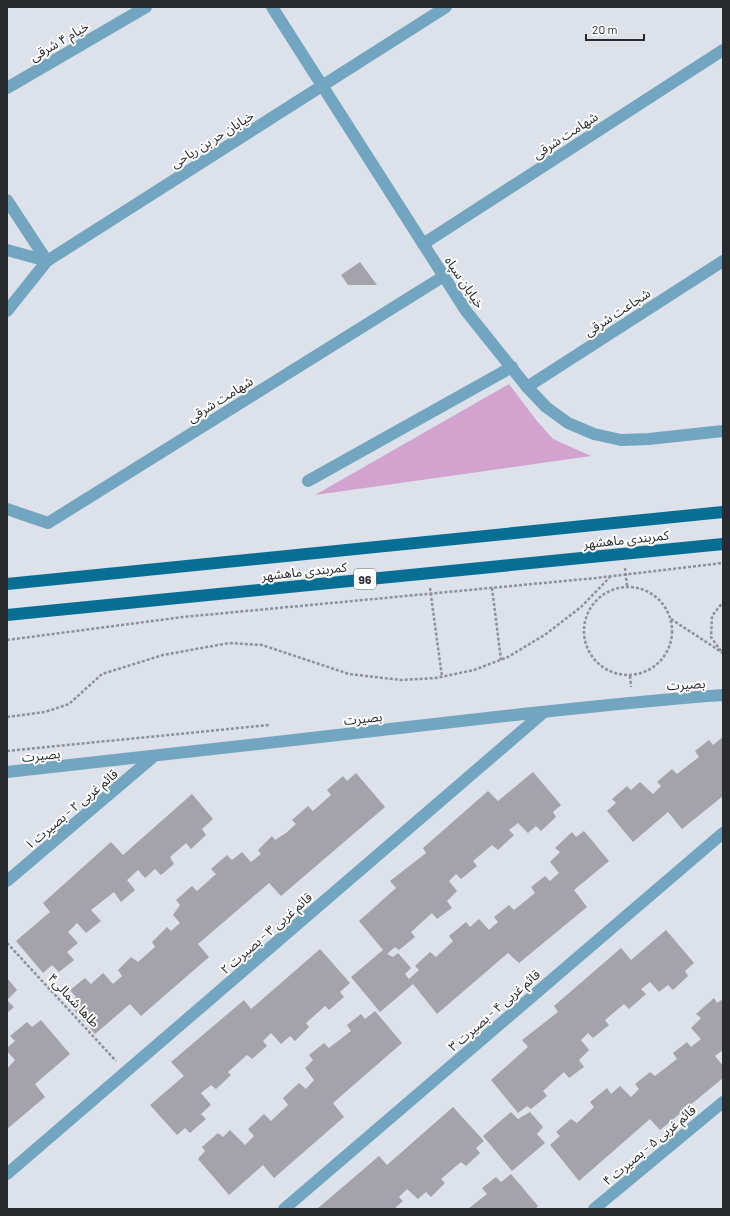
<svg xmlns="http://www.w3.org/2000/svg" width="730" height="1216" font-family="Barlow,'Noto Sans Arabic',sans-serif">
	<rect width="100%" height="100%" fill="#dce1ea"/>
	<polygon fill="#d3a3cf" points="509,384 537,421 553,439 591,456 315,495"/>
	<g fill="#a4a2ab">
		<polygon points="360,262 377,285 348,285 341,275"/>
		<polygon points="723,737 723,796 682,829 668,812 633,842 607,811 616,803 612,799 627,786 631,790 640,782 653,794 661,786 657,782 672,769 677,774 699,757 695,751 709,740 713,745"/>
		<polygon points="533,772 561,805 553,812 556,817 541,831 536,826 528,833 518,823 509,830 514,835 498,850 492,845 473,861 477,866 461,879 456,874 449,881 457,891 447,901 452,908 437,919 432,913 411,932 415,937 399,950 395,947 387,954 393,957 398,953 411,968 405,974 409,979 419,970 415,966 430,952 436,957 453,941 449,936 466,922 470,927 479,919 489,930 498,922 494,917 509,905 514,910 535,893 531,887 545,876 550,881 559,873 550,862 560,852 555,848 572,832 576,837 584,831 609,861 574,890 587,907 519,963 508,953 437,1014 413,984 380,1012 351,977 383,950 359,921 396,888 390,881 426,853 423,848 488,791 498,801"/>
		<polygon points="356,773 385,807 281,896 269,883 233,914 198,944 209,957 141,1016 130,1004 95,1034 69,1004 76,997 70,990 85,978 91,984 103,973 113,984 122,976 118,970 131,957 138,962 155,947 152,942 167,927 171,931 180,923 173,915 180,905 176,900 192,886 197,891 216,874 211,869 227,855 232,860 242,852 251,862 261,854 258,850 272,836 275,840 286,833 296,824 292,820 308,806 313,811 331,795 327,790 343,776 347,781"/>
		<polygon points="192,794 213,819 202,829 206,835 191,849 186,843 170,857 174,864 161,875 155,869 145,878 138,870 127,880 135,890 121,902 114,892 91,910 101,921 86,933 77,923 68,932 78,943 67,952 74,960 59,972 52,965 43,973 16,941 50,912 43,903 111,842 123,855"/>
		<polygon points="666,930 694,963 685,971 688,976 673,990 668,985 659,992 650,982 641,989 646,994 629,1009 624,1004 605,1020 609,1025 593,1038 588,1033 581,1040 589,1050 579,1060 584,1067 569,1078 564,1072 543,1091 547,1096 531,1109 527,1106 518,1113 491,1080 528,1047 522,1040 558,1012 554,1006 621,948 631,960"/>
		<polygon points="320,949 350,983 340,992 344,997 329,1010 325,1006 306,1023 309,1027 295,1041 290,1036 281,1044 271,1033 263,1041 267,1046 252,1059 247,1055 228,1072 231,1075 216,1089 211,1085 201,1093 211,1105 201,1114 206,1119 190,1133 185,1128 177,1135 150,1105 184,1076 171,1062 244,1000 251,1009"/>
		<polygon points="7,978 17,990 7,1000 14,1007 7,1013"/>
		<polygon points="714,998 717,1003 723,999 723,1050 715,1056 723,1066 723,1078 660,1130 650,1119 579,1181 550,1145 560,1136 556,1132 571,1119 577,1123 594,1107 590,1102 607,1088 611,1094 620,1086 631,1097 639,1089 635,1084 650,1072 655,1076 677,1059 673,1053 687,1042 691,1047 701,1039 691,1028 701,1018 696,1014"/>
		<polygon points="375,1011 402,1043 333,1103 344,1117 274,1178 263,1165 229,1195 198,1159 205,1151 202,1147 218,1133 223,1137 230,1130 245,1145 254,1136 248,1129 264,1114 271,1121 288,1105 283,1098 299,1083 306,1089 314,1080 305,1068 313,1060 309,1055 324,1043 329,1048 351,1031 347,1025 361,1014 365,1019"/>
		<polygon points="41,1020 70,1054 35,1084 45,1097 7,1129 7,1069 15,1060 7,1051 7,1048 15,1041 10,1036 27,1022 32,1027"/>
		<polygon points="453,1107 484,1141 476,1148 480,1153 466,1166 461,1162 441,1179 445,1183 431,1197 426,1192 418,1199 407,1189 399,1197 403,1201 394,1209 317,1209 379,1156 387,1165"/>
		<polygon points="511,1112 518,1119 530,1112 543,1127 537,1134 545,1143 512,1171 483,1136"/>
		<polygon points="511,1174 538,1206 535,1209 468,1209 487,1194 482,1188 496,1177 501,1182"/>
	</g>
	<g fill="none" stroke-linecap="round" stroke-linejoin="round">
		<g stroke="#8e9198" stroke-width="2.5" stroke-dasharray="3 2" stroke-linecap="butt">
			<polyline points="625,568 627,586"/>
			<circle cx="628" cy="631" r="44"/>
			<polyline points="430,588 442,677"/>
			<polyline points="492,588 501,660"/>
			<polyline points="671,619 723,653"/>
			<polyline points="7,640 183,617 596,578 723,563"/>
			<polyline points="721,651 711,637 712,616 723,602"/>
			<polyline points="630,676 631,687"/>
			<polyline points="7,717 45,712 69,704 102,674 163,655 229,643 262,645 349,674 401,680 436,678 474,670 508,657 546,634 581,607 610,577"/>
			<polyline points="7,751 269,725"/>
			<polyline points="7,943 116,1061"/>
		</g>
		<g stroke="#72a5bf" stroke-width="12">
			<polyline points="272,7 466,311 527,387 546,407 568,423 594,434 621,440 649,439 723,431"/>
			<polyline points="7,88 146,7"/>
			<polyline points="7,200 47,261"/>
			<polyline points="423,244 723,50"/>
			<polyline points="7,250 47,261"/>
			<polyline points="7,311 47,261 446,7"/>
			<polyline points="527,387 723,261"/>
			<polyline points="308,481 512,367"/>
			<polyline points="7,509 48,523 444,276"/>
			<path d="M7 772C170 755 333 735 496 717 572 709 647 700 723 695"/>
			<polyline points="7,881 153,757"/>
			<polyline points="7,1174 544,712"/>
			<polyline points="284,1209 723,833"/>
			<polyline points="594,1209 723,1102"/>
		</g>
		<g stroke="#086f94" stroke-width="12">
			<polyline points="7,584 723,512"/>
			<polyline points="7,615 723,544"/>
		</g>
	</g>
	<g text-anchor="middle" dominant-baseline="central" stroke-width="4" stroke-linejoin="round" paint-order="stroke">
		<rect fill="#fff" stroke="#686a6c" stroke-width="1" x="354" y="569" width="22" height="20" rx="3"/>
		<g font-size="12" font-weight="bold" fill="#282a2d">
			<text x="365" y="579">96</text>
		</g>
		<g font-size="13" fill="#282a2d" stroke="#fff">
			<text transform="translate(59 41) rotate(-30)">خیام ۴ شرقی</text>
			<text transform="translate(565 135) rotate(-33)">شهامت شرقی</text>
			<text transform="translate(212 139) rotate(-32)">خیابان حر بن ریاحی</text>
			<text transform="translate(465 282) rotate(56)">خیابان سپاه</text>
			<text transform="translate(617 312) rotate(-33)">شجاعت شرقی</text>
			<text transform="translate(220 399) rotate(-32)">شهامت شرقی</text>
			<text transform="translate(626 539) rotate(-6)">کمربندی ماهشهر</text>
			<text transform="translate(304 571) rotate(-6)">کمربندی ماهشهر</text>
			<text transform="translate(686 684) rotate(-4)">بصیرت</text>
			<text transform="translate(363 718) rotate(-6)">بصیرت</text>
			<text transform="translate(41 755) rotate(-6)">بصیرت</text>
			<text transform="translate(71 809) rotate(-40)">قائم غربی ۲ - بصیرت ۱</text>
			<text transform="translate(266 933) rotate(-41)">قائم غربی ۳ - بصیرت ۲</text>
			<text transform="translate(74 1000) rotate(47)">طاها شمالی۴</text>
			<text transform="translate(494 1010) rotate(-41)">قائم غربی ۴ - بصیرت ۳</text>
			<text transform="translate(649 1145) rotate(-40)">قائم غربی ۵ - بصیرت ۴</text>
		</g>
	</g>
	<rect width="730" height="1216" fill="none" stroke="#282a2d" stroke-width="16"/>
	<path d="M586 34v6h58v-6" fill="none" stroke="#282a2d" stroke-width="2"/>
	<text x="592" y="34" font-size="12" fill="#282a2d" stroke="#ffffff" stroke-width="3" paint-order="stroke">20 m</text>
</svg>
